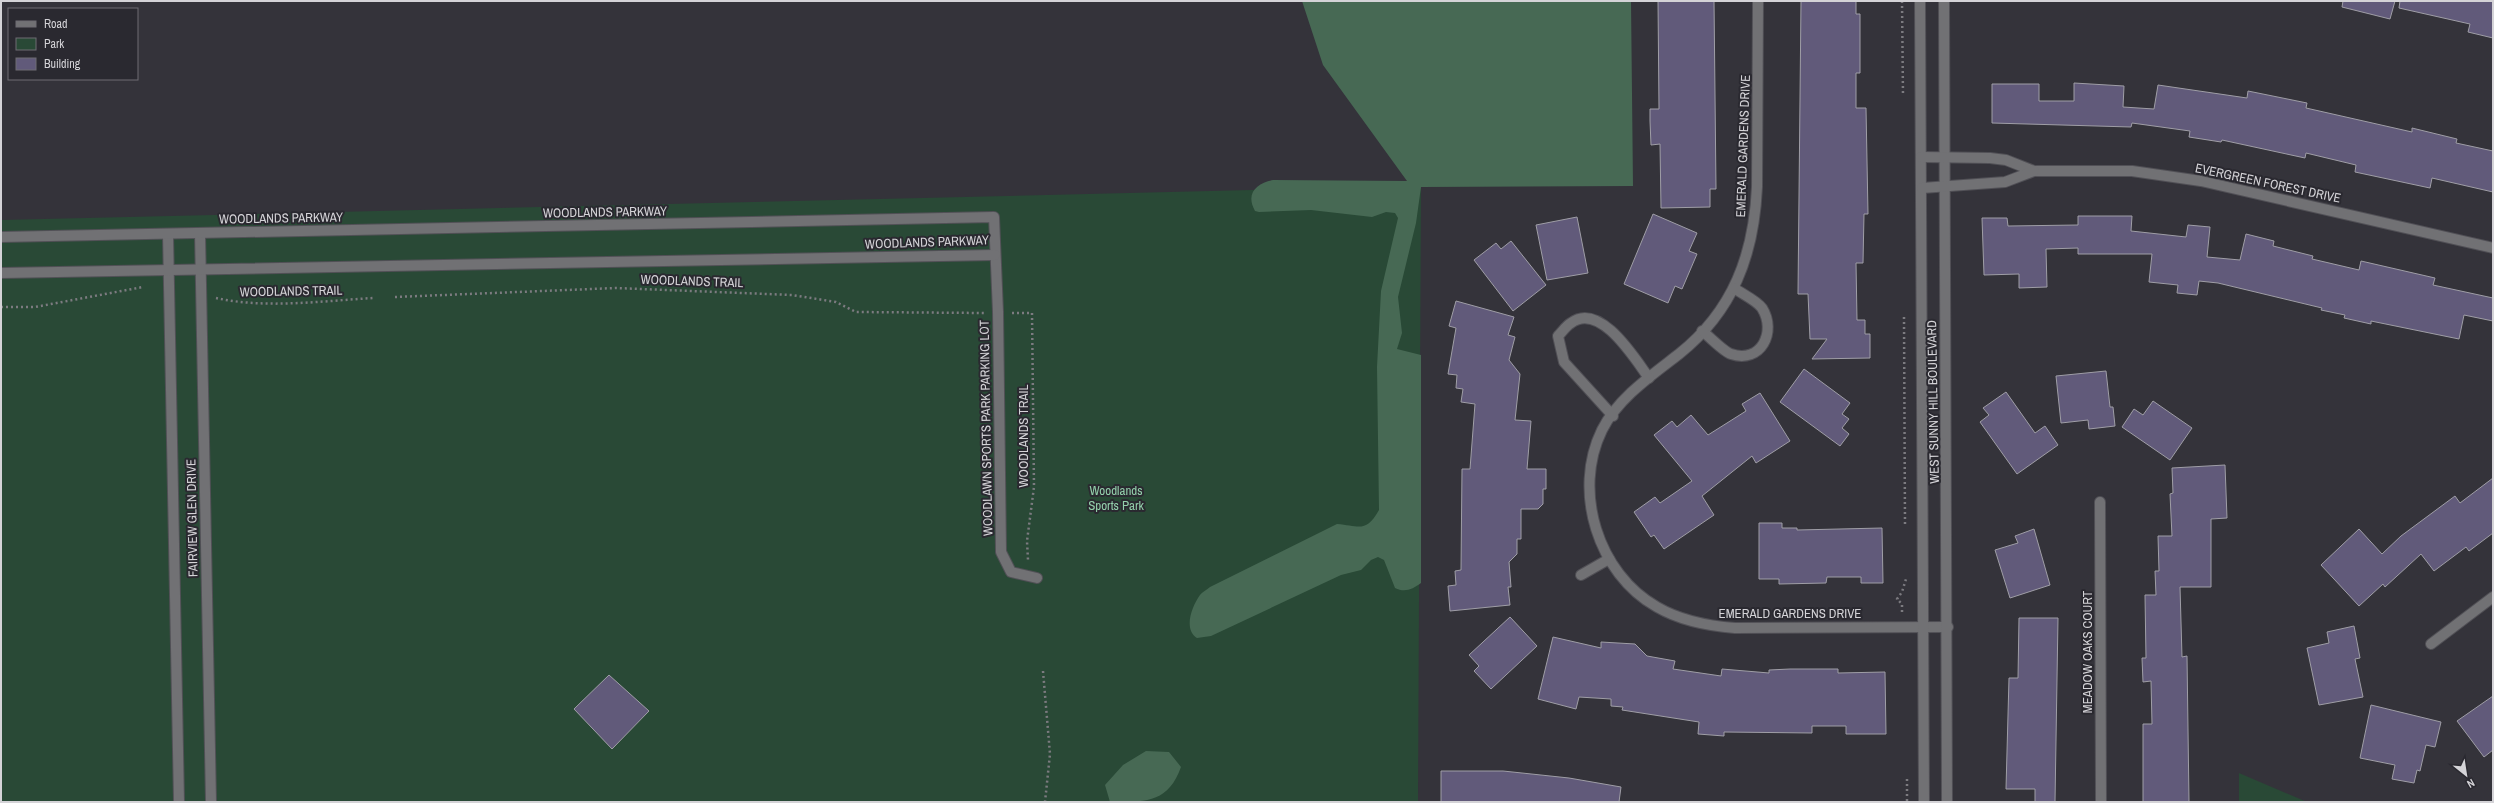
<svg xmlns="http://www.w3.org/2000/svg" width="2494" height="803" font-family="'Archivo Narrow',sans-serif">
	<rect width="100%" height="100%" fill="#34333a"/>
	<g fill="#294936">
		<polygon points="1421,186 1418,802 1,802 1,220"/>
		<polygon points="2239,773 2307,802 2239,802"/>
	</g>
	<g fill="#476954">
		<path d="M1302 1H1631L1633 186 1421 187 1416 223 1398 297 1402 333 1397 349 1421 355V583C1413 589 1405 593 1395 588L1384 560 1378 557 1371 560 1361 570 1341 575 1211 636 1197 638C1183 629 1192 606 1200 595 1202 592 1207 590 1210 587L1337 524C1360 526 1366 533 1379 510L1377 367 1381 291 1398 218 1395 213 1386 212 1372 217 1311 210 1259 212 1255 211C1245 193 1257 183 1273 180L1407 181 1323 65Z"/>
		<path d="M1146 751 1169 752 1181 767C1168 803 1146 802 1110 802L1105 785 1123 765Z"/>
	</g>
	<g fill="#615a7a" stroke="#9f9ea6">
		<polygon points="1658,1 1714,1 1716,189 1710,189 1710,207 1661,208 1660,144 1651,145 1650,121 1650,109 1659,109"/>
		<polygon points="1801,1 1856,1 1856,14 1860,14 1860,73 1856,73 1856,108 1866,108 1868,214 1864,214 1863,263 1856,263 1857,320 1865,320 1865,334 1870,334 1870,358 1812,359 1827,339 1810,339 1808,294 1798,294"/>
		<polygon points="2343,1 2395,1 2390,19 2342,7"/>
		<polygon points="2400,1 2493,1 2493,38 2468,32 2470,24 2399,8"/>
		<polygon points="2074,83 2124,86 2123,107 2154,109 2158,85 2247,98 2248,91 2307,103 2306,108 2412,132 2412,128 2457,139 2456,143 2493,151 2493,192 2432,178 2430,188 2355,172 2356,165 2306,153 2305,158 2222,140 2221,142 2189,137 2190,131 2132,123 2131,127 1992,123 1992,84 2039,84 2039,101 2074,101"/>
		<polygon points="1653,214 1697,233 1689,251 1697,254 1682,289 1675,286 1668,303 1624,284"/>
		<polygon points="2078,216 2132,216 2131,231 2186,237 2188,225 2210,227 2207,257 2240,260 2246,234 2274,241 2273,246 2313,256 2312,259 2359,270 2361,261 2435,278 2433,285 2493,298 2493,321 2464,315 2459,339 2371,321 2371,324 2344,318 2345,315 2321,310 2322,308 2218,283 2199,281 2197,295 2177,293 2178,285 2149,282 2152,254 2078,254 2078,248 2046,249 2047,287 2019,288 2019,274 1984,275 1982,218 2007,218 2008,226 2078,225"/>
		<polygon points="1577,217 1588,273 1547,280 1536,225"/>
		<polygon points="1511,241 1546,285 1513,311 1474,260 1496,243 1501,249"/>
		<polygon points="1456,301 1514,317 1508,335 1515,337 1509,360 1520,374 1515,420 1531,421 1527,469 1546,469 1546,489 1543,489 1543,504 1538,509 1521,509 1521,539 1517,539 1517,554 1509,562 1511,587 1508,587 1510,605 1450,611 1448,586 1456,585 1455,571 1461,570 1462,469 1470,469 1475,404 1461,402 1463,389 1456,388 1457,375 1448,374 1456,328 1449,326"/>
		<polygon points="1804,369 1850,403 1842,414 1849,419 1842,428 1849,434 1840,446 1780,402"/>
		<polygon points="2106,371 2110,407 2113,407 2115,426 2089,429 2088,420 2061,423 2056,376"/>
		<polygon points="2006,392 2035,433 2045,426 2058,445 2017,474 1980,422 1989,415 1983,408"/>
		<polygon points="1760,393 1790,441 1756,463 1752,456 1702,496 1714,515 1664,549 1654,535 1651,537 1634,512 1655,497 1660,503 1692,481 1654,435 1672,421 1677,427 1691,415 1708,435 1746,411 1742,404"/>
		<polygon points="2153,401 2192,428 2170,460 2122,427 2134,409 2143,415"/>
		<polygon points="2225,465 2227,518 2211,519 2211,587 2180,587 2182,657 2187,656 2189,802 2143,802 2143,724 2152,724 2151,681 2143,682 2142,658 2146,658 2145,595 2156,595 2155,571 2159,571 2158,536 2172,536 2170,494 2173,493 2172,468"/>
		<polygon points="2493,478 2493,533 2469,551 2466,547 2434,571 2421,554 2385,587 2383,584 2359,606 2321,565 2359,529 2382,554 2401,536 2455,496 2460,503"/>
		<polygon points="1759,523 1782,523 1782,528 1797,528 1797,530 1882,528 1883,583 1861,583 1861,577 1827,577 1826,583 1779,584 1779,579 1759,579"/>
		<polygon points="2034,529 2050,585 2010,598 1995,550 2018,543 2015,536"/>
		<polygon points="1510,617 1537,646 1491,689 1474,671 1479,666 1469,655"/>
		<polygon points="2019,618 2058,618 2055,802 2035,802 2035,789 2006,789 2009,678 2018,678"/>
		<polygon points="2354,626 2360,658 2355,659 2363,697 2319,705 2307,648 2329,643 2327,632"/>
		<polygon points="1553,637 1601,648 1601,642 1635,644 1647,656 1675,661 1673,669 1721,676 1722,669 1769,673 1769,670 1790,669 1838,669 1838,673 1885,672 1886,734 1846,734 1846,726 1812,726 1812,733 1724,732 1724,736 1698,734 1699,722 1622,710 1623,707 1611,706 1611,699 1579,697 1576,709 1538,699"/>
		<polygon points="609,675 649,711 612,749 574,709"/>
		<polygon points="2493,696 2493,750 2484,757 2457,721"/>
		<polygon points="2371,705 2441,722 2435,747 2426,745 2420,771 2417,770 2414,783 2392,779 2395,765 2360,758"/>
		<polygon points="1441,771 1503,771 1569,778 1621,787 1619,802 1441,802"/>
	</g>
	<g fill="none" stroke-linecap="round" stroke-linejoin="round">
		<defs>
			<g id="minor">
				<path d="M1758 1 1757 187C1754 255 1733 311 1679 354 1652 375 1618 398 1602 430 1572 491 1598 574 1657 607 1681 621 1709 626 1735 628L1948 627"/>
				<polyline points="1920,1 1924,802"/>
				<polyline points="1944,1 1947,802"/>
				<polyline points="1921,157 1990,158 2006,160 2034,171 2132,171 2201,181 2493,248"/>
				<polyline points="1922,188 2005,182 2034,171"/>
				<polyline points="200,233 211,802"/>
				<polyline points="168,234 179,802"/>
				<polyline points="1,237 994,217 998,312 1001,552 1011,572 1037,578"/>
				<polyline points="1,273 995,255"/>
				<path d="M1702 331C1709 336 1724 352 1731 354 1761 364 1777 332 1762 308 1756 300 1742 294 1734 288"/>
				<path d="M1613 416 1564 362 1558 336C1562 332 1566 326 1571 323 1600 301 1635 359 1649 378"/>
				<polyline points="2100,502 2101,802"/>
				<polyline points="1581,575 1609,559"/>
				<polyline points="2431,644 2493,597"/>
			</g>
		</defs>
		<use href="#minor" stroke="#515056" stroke-width="12"/>
		<g stroke="#7c7b80" stroke-width="2.5" stroke-dasharray="2 3" stroke-linecap="butt">
			<polyline points="1902,1 1903,96"/>
			<polyline points="395,297 616,288 792,295 836,302 856,312 984,313"/>
			<path d="M216 298C266 309 321 301 373 298"/>
			<polyline points="1,307 35,307 143,287"/>
			<polyline points="1012,313 1032,313 1034,487 1027,541 1028,560"/>
			<polyline points="1904,317 1905,524"/>
			<polyline points="1902,612 1902,604 1897,599 1902,592 1906,579"/>
			<polyline points="1043,671 1050,754 1045,802"/>
			<polyline points="1907,779 1907,802"/>
		</g>
		<use href="#minor" stroke="#717174" stroke-width="10"/>
	</g>
	<g text-anchor="middle" dominant-baseline="central" stroke-width="4" stroke-linejoin="round" paint-order="stroke">
		<g font-size="13" fill="#d4d3d7" stroke="#2a2930">
			<text transform="translate(1743 146) rotate(-88)">EMERALD GARDENS DRIVE</text>
			<text transform="translate(2268 183) rotate(12)">EVERGREEN FOREST DRIVE</text>
			<text transform="translate(605 212) rotate(-1)">WOODLANDS PARKWAY</text>
			<text transform="translate(281 218) rotate(-1)">WOODLANDS PARKWAY</text>
			<text transform="translate(927 242) rotate(-2)">WOODLANDS PARKWAY</text>
			<text transform="translate(692 281) rotate(2)">WOODLANDS TRAIL</text>
			<text transform="translate(291 291) rotate(-1)">WOODLANDS TRAIL</text>
			<text transform="translate(1933 402) rotate(-91)">WEST SUNNY HILL BOULEVARD</text>
			<text transform="translate(986 428) rotate(-91)">WOODLAWN SPORTS PARK PARKING LOT</text>
			<text transform="translate(1023 436) rotate(-90)">WOODLANDS TRAIL</text>
			<text transform="translate(192 518) rotate(-91)">FAIRVIEW GLEN DRIVE</text>
			<text x="1790" y="613">EMERALD GARDENS DRIVE</text>
			<text transform="translate(2087 652) rotate(-90)">MEADOW OAKS COURT</text>
		</g>
		<g font-size="13" fill="#93cfab" stroke="#2a2930">
			<text x="1116" y="490">Woodlands<tspan x="1116" dy="15">Sports Park</tspan></text>
		</g>
	</g>
	<rect width="2494" height="803" fill="none" stroke="#d4d3d7" stroke-width="4"/>
	<rect x="8" y="8" width="130" height="72" fill="#2a2930" stroke="#6e6d73"/>
	<rect x="16" y="21" width="20" height="6" fill="#717174" stroke="#6e6d73"/>
	<text x="44" y="28" font-size="12" fill="#d4d3d7">Road</text>
	<rect x="16" y="38" width="20" height="12" fill="#294936" stroke="#6e6d73"/>
	<text x="44" y="48" font-size="12" fill="#d4d3d7">Park</text>
	<rect x="16" y="58" width="20" height="12" fill="#615a7a" stroke="#6e6d73"/>
	<text x="44" y="68" font-size="12" fill="#d4d3d7">Building</text>
	<g transform="translate(2466 775) rotate(150)" stroke="#2a2930" stroke-width="3" paint-order="stroke">
	<path d="M0-3L7 15L0 10L-7 15Z" fill="#d4d3d7"/>
	<text y="-6" font-size="11" font-weight="bold" text-anchor="middle" fill="#d4d3d7">N</text>
	</g>
</svg>
